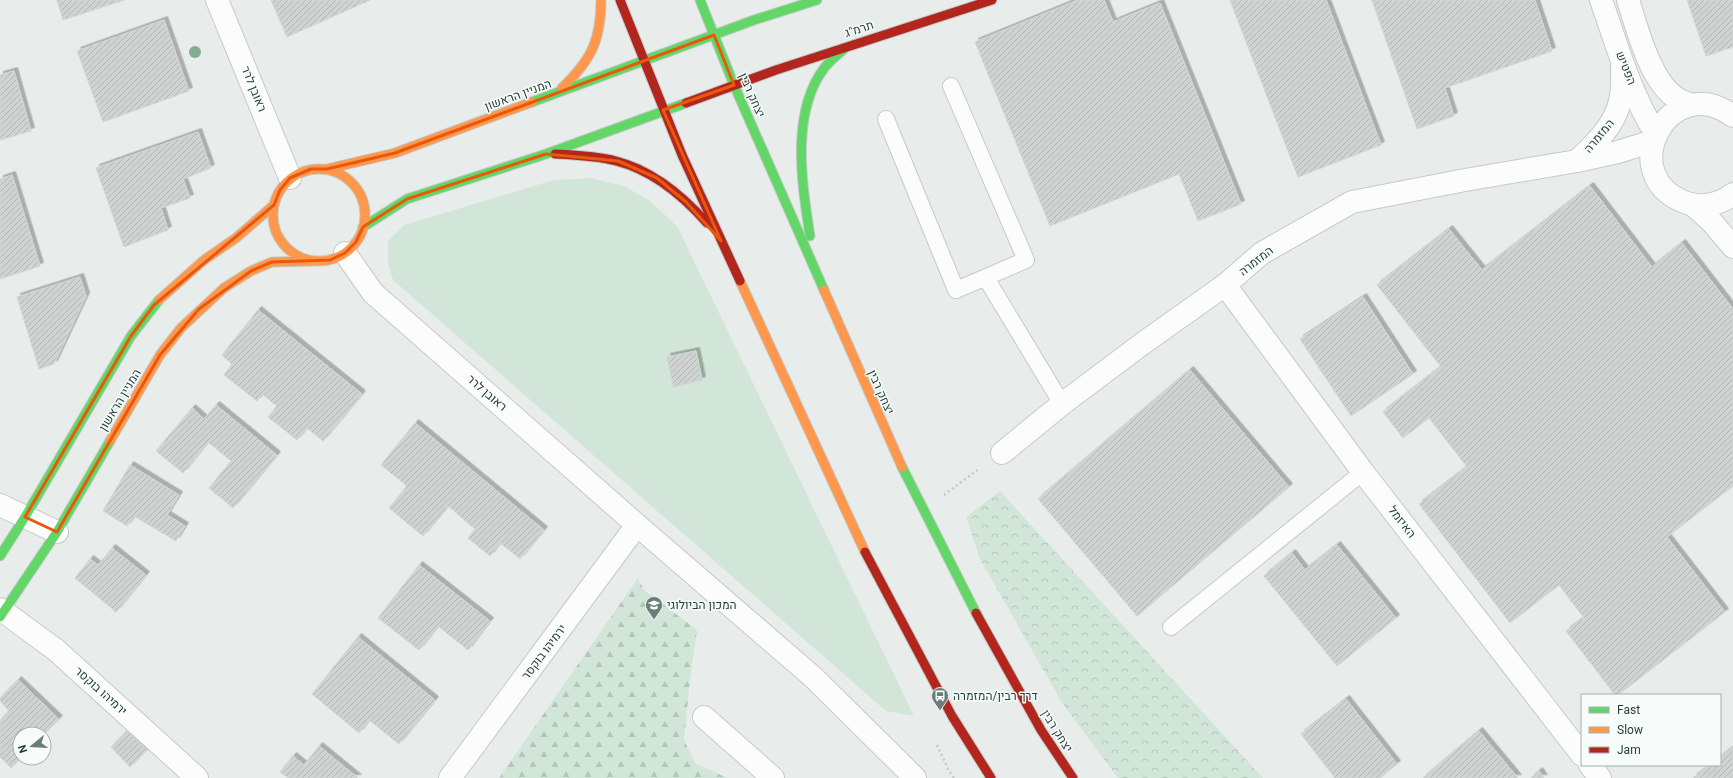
<svg xmlns="http://www.w3.org/2000/svg" width="1733" height="778" font-family="Roboto,Heebo,sans-serif">
	<defs>
		<pattern id="forest-firs" width="22" height="20" patternUnits="userSpaceOnUse"><rect width="22" height="20" fill="#d1e6d8"/><path d="M5 1l3.5 6h-7zM16 11l3.5 6h-7z" fill="#b3c6ba"/></pattern>
		<pattern id="park-crowns" width="20" height="18" patternUnits="userSpaceOnUse"><rect width="20" height="18" fill="#d1e6d8"/><path d="M2 6a3 3 0 1 1 6 0M12 15a3 3 0 1 1 6 0" fill="none" stroke="#b3c6ba"/></pattern>
		<pattern id="building-hatch" width="6" height="6" patternUnits="userSpaceOnUse"><rect width="6" height="6" fill="#cfd4d2"/><path d="M-1 1l2-2M0 6l6-6M5 7l2-2" fill="none" stroke="#b2b7b5"/></pattern>
		<filter id="shadow"><feDropShadow dx="3.5" dy="-3.5" stdDeviation="0" flood-color="#0004"/></filter>
	</defs>
	<rect width="100%" height="100%" fill="#e8edeb"/>
	<polygon fill="#d1e6d8" points="591,178 624,186 650,201 677,226 914,716 886,711 393,280 388,263 388,241 404,225 554,180"/>
	<polygon fill="url(#forest-firs)" points="638,578 644,590 697,630 690,679 684,740 695,763 727,778 499,778"/>
	<polygon fill="url(#park-crowns)" points="1000,491 1263,778 1118,778 1062,703 980,559 966,517"/>
	<g fill="url(#building-hatch)" stroke="#d1d6d4" filter="url(#shadow)">
		<polygon points="57,0 124,0 63,20"/>
		<polygon points="271,0 370,0 287,37"/>
		<polygon points="1078,0 1104,0 1113,22 1160,3 1241,204 1198,221 1179,174 1050,226 975,42"/>
		<polygon points="1230,0 1326,0 1381,145 1298,177"/>
		<polygon points="1372,0 1535,0 1552,51 1445,88 1454,116 1417,129"/>
		<polygon points="1687,0 1733,0 1733,47 1706,56"/>
		<polygon points="164,20 189,91 103,122 77,51"/>
		<polygon points="14,71 31,131 0,140 0,75"/>
		<polygon points="198,132 211,168 183,179 190,198 161,208 168,230 124,247 96,168"/>
		<polygon points="12,175 40,266 0,279 0,179"/>
		<polygon points="1590,186 1652,267 1682,243 1733,309 1733,486 1667,537 1725,612 1618,695 1615,695 1566,631 1584,618 1559,585 1510,623 1419,504 1467,467 1429,418 1403,438 1383,412 1441,367 1377,285 1449,229 1482,270"/>
		<polygon points="80,277 86,296 54,364 39,369 17,297"/>
		<polygon points="1363,297 1413,374 1351,416 1300,339"/>
		<polygon points="258,310 362,394 323,441 307,428 297,440 268,417 277,406 262,394 257,401 224,375 232,364 222,355"/>
		<polygon points="696,351 702,380 673,387 667,357"/>
		<polygon points="1190,370 1289,487 1137,616 1038,499"/>
		<polygon points="216,405 277,455 233,508 209,488 231,461 208,442 183,473 156,451 192,408 204,419"/>
		<polygon points="415,423 544,530 520,559 500,543 490,556 468,538 475,529 448,506 423,536 389,508 407,486 381,465"/>
		<polygon points="130,465 179,495 167,515 185,526 176,541 134,516 127,526 103,511"/>
		<polygon points="1337,545 1396,618 1337,666 1264,576 1292,553 1305,570"/>
		<polygon points="112,548 146,575 116,612 75,578 90,559 98,565"/>
		<polygon points="419,565 490,621 468,650 438,626 419,650 378,618"/>
		<polygon points="358,637 435,700 399,744 369,720 359,733 312,694"/>
		<polygon points="18,680 59,719 44,734 20,734 21,758 11,768 0,757 0,720 9,711 0,701 0,698"/>
		<polygon points="1346,699 1397,764 1380,778 1335,778 1301,734"/>
		<polygon points="127,731 147,750 130,767 111,747"/>
		<polygon points="1479,731 1518,778 1423,778"/>
		<polygon points="319,746 358,778 288,778 280,772 293,756 304,765"/>
		<polygon points="1733,747 1733,778 1693,778 1710,765 1720,765 1720,757"/>
		<polygon points="1539,771 1544,778 1531,778"/>
	</g>
	<g fill="none" stroke-linecap="round" stroke-linejoin="round">
		<defs>
			<g id="lane">
				<polyline points="886,119 956,290 1026,260 951,86"/>
				<polyline points="986,278 1062,404"/>
				<polyline points="1171,627 1363,472"/>
			</g>
			<g id="street">
				<polyline points="217,0 290,178"/>
				<path d="M1601 0C1617 45 1630 93 1656 134"/>
				<path d="M1628 0C1637 28 1650 80 1675 97 1680 101 1687 103 1692 105"/>
				<path d="M1733 116C1669 68 1612 177 1687 203 1702 208 1721 204 1733 194"/>
				<path d="M1577 161C1595 144 1615 125 1620 101 1623 90 1622 78 1622 66"/>
				<polyline points="1692,204 1711,221 1733,247"/>
				<polyline points="345,253 373,293 637,525 813,677 915,778"/>
				<polyline points="1225,285 1363,472 1582,755"/>
				<polyline points="1002,453 1062,404 1142,344 1225,285 1262,253 1352,202 1465,180 1577,161 1618,152 1653,141"/>
				<polyline points="0,505 57,532"/>
				<polyline points="0,609 56,650 197,778"/>
				<polyline points="704,717 773,778"/>
				<polyline points="1590,765 1600,778"/>
				<polyline points="450,778 637,525"/>
			</g>
			<g id="fast">
				<polyline points="700,0 734,85 824,290"/>
				<polyline points="532,102 754,20 817,0"/>
				<polyline points="363,227 407,199 546,154 686,103"/>
				<path d="M810 236C802 184 790 112 825 67 830 61 837 55 843 50"/>
				<polyline points="902,467 976,613"/>
				<polyline points="0,556 25,517 131,336 159,300"/>
				<polyline points="0,617 57,532 110,441"/>
			</g>
			<g id="slow">
				<path d="M562 88C591 60 601 41 601 0"/>
				<polyline points="327,169 395,153 532,102"/>
				<circle cx="319" cy="215" r="46"/>
				<polyline points="740,281 865,552"/>
				<polyline points="824,290 902,467"/>
				<polyline points="159,300 204,260 236,238 274,205"/>
				<polyline points="110,441 160,355 181,328 224,288 251,271 272,262 314,261"/>
			</g>
			<g id="jam">
				<polyline points="620,0 682,155 740,281"/>
				<polyline points="686,103 776,70 992,0"/>
				<path d="M555 154C575 155 597 156 616 161 652 170 683 196 707 223"/>
				<polyline points="865,552 952,716 991,778"/>
				<polyline points="976,613 1041,730 1073,778"/>
			</g>
		</defs>
		<use href="#lane" stroke="#c5cac8" stroke-width="18"/>
		<use href="#street" stroke="#c5cac8" stroke-width="24"/>
		<use href="#fast" stroke="#c3cbc8" stroke-width="11"/>
		<use href="#slow" stroke="#c3cbc8" stroke-width="11"/>
		<use href="#jam" stroke="#c3cbc8" stroke-width="11"/>
		<g stroke="#c3ccca" stroke-width="2.5" stroke-dasharray="2 3" stroke-linecap="butt">
			<polyline points="944,495 980,468"/>
			<polyline points="937,745 949,771 954,778"/>
		</g>
		<use href="#lane" stroke="#fcfcfc" stroke-width="16"/>
		<use href="#street" stroke="#fcfcfc" stroke-width="22"/>
		<use href="#fast" stroke="#63d668" stroke-width="9"/>
		<use href="#slow" stroke="#ff974d" stroke-width="9"/>
		<use href="#jam" stroke="#b3261e" stroke-width="9"/>
	</g>
	<circle fill="#81ae93" cx="195" cy="52" r="6"/>
	<path fill="none" stroke="#e8590c" stroke-width="3" stroke-linejoin="round" d="M714 35 734 85 663 110 721 241 686 202 657 178 618 161 546 154 407 199 363 227 356 242 345 253 330 260 272 262 251 271 199 309 160 355 57 532 25 517 131 336 154 305 274 205 280 190 290 178 311 169H327L395 153Z"/>
	<defs>
		<symbol id="university-pin" viewBox="-11 -11 22 30"><path d="M0 17L-7.5 6A9.5 9.5 0 1 1 7.5 6Z" fill="#697e78" stroke="#f7fbf9"/><path d="M0-5L7-2L0 1L-7-2ZM-4 1L0 2.5L4 1V4Q0 6-4 4Z" fill="#fff"/></symbol>
		<symbol id="bus-pin" viewBox="-11 -11 22 30"><path d="M0 17L-7.5 6A9.5 9.5 0 1 1 7.5 6Z" fill="#697e78" stroke="#f7fbf9"/><path d="M-5-6H5V4H4V6H2V4H-2V6H-4V4H-5ZM-3.5-4V0h7V-4ZM-3.5 1.2v1.5H-2V1.2ZM2 1.2v1.5H3.5V1.2Z" fill="#fff"/></symbol>
	</defs>
	<g fill-rule="evenodd">
		<use href="#university-pin" x="644" y="595" width="20" height="27"/>
		<use href="#bus-pin" x="930" y="686" width="20" height="27"/>
	</g>
	<g text-anchor="middle" dominant-baseline="central" stroke-width="3" stroke-linejoin="round" paint-order="stroke">
		<g font-size="12" fill="#24423a" stroke="#f7fbf9">
			<text transform="translate(859 29) rotate(-18)">תרמ"ג</text>
			<text transform="translate(1626 68) rotate(68)">הפטיש</text>
			<text transform="translate(254 89) rotate(68)">ראובן לרר</text>
			<text transform="translate(518 95) rotate(-20)">המניין הראשון</text>
			<text transform="translate(752 95) rotate(66)">יצחק רבין</text>
			<text transform="translate(1599 136) rotate(-50)">המזמרה</text>
			<text transform="translate(1256 261) rotate(-38)">המזמרה</text>
			<text transform="translate(881 392) rotate(66)">יצחק רבין</text>
			<text transform="translate(487 393) rotate(41)">ראובן לרר</text>
			<text transform="translate(120 400) rotate(-59)">המניין הראשון</text>
			<text transform="translate(1402 522) rotate(52)">האיזמל</text>
			<text transform="translate(544 652) rotate(-53)">ירמיהו בוקסר</text>
			<text transform="translate(101 691) rotate(42)">ירמיהו בוקסר</text>
			<text transform="translate(1057 731) rotate(58)">יצחק רבין</text>
		</g>
		<g font-size="12" fill="#24423a" stroke="#f7fbf9" text-anchor="start">
			<text x="667" y="605">המכון הביולוגי</text>
			<text x="953" y="696">דרך רבין/המזמרה</text>
		</g>
	</g>
	<rect x="1581" y="694" width="140" height="72" fill="#f7fbf9" stroke="#a3b1ad"/>
	<rect x="1589" y="707" width="20" height="6" fill="#63d668" stroke="#a3b1ad"/>
	<text x="1617" y="714" font-size="12" fill="#24423a">Fast</text>
	<rect x="1589" y="727" width="20" height="6" fill="#ff974d" stroke="#a3b1ad"/>
	<text x="1617" y="734" font-size="12" fill="#24423a">Slow</text>
	<rect x="1589" y="747" width="20" height="6" fill="#b3261e" stroke="#a3b1ad"/>
	<text x="1617" y="754" font-size="12" fill="#24423a">Jam</text>
	<g transform="translate(32 746) rotate(252)"><circle r="19" fill="#f7fbf9" stroke="#a3b1ad"/>
	<path d="M0-3L7 15L0 10L-7 15Z" fill="#697e78"/>
	<text y="-6" font-size="11" font-weight="bold" text-anchor="middle" fill="#24423a">N</text>
	</g>
</svg>
